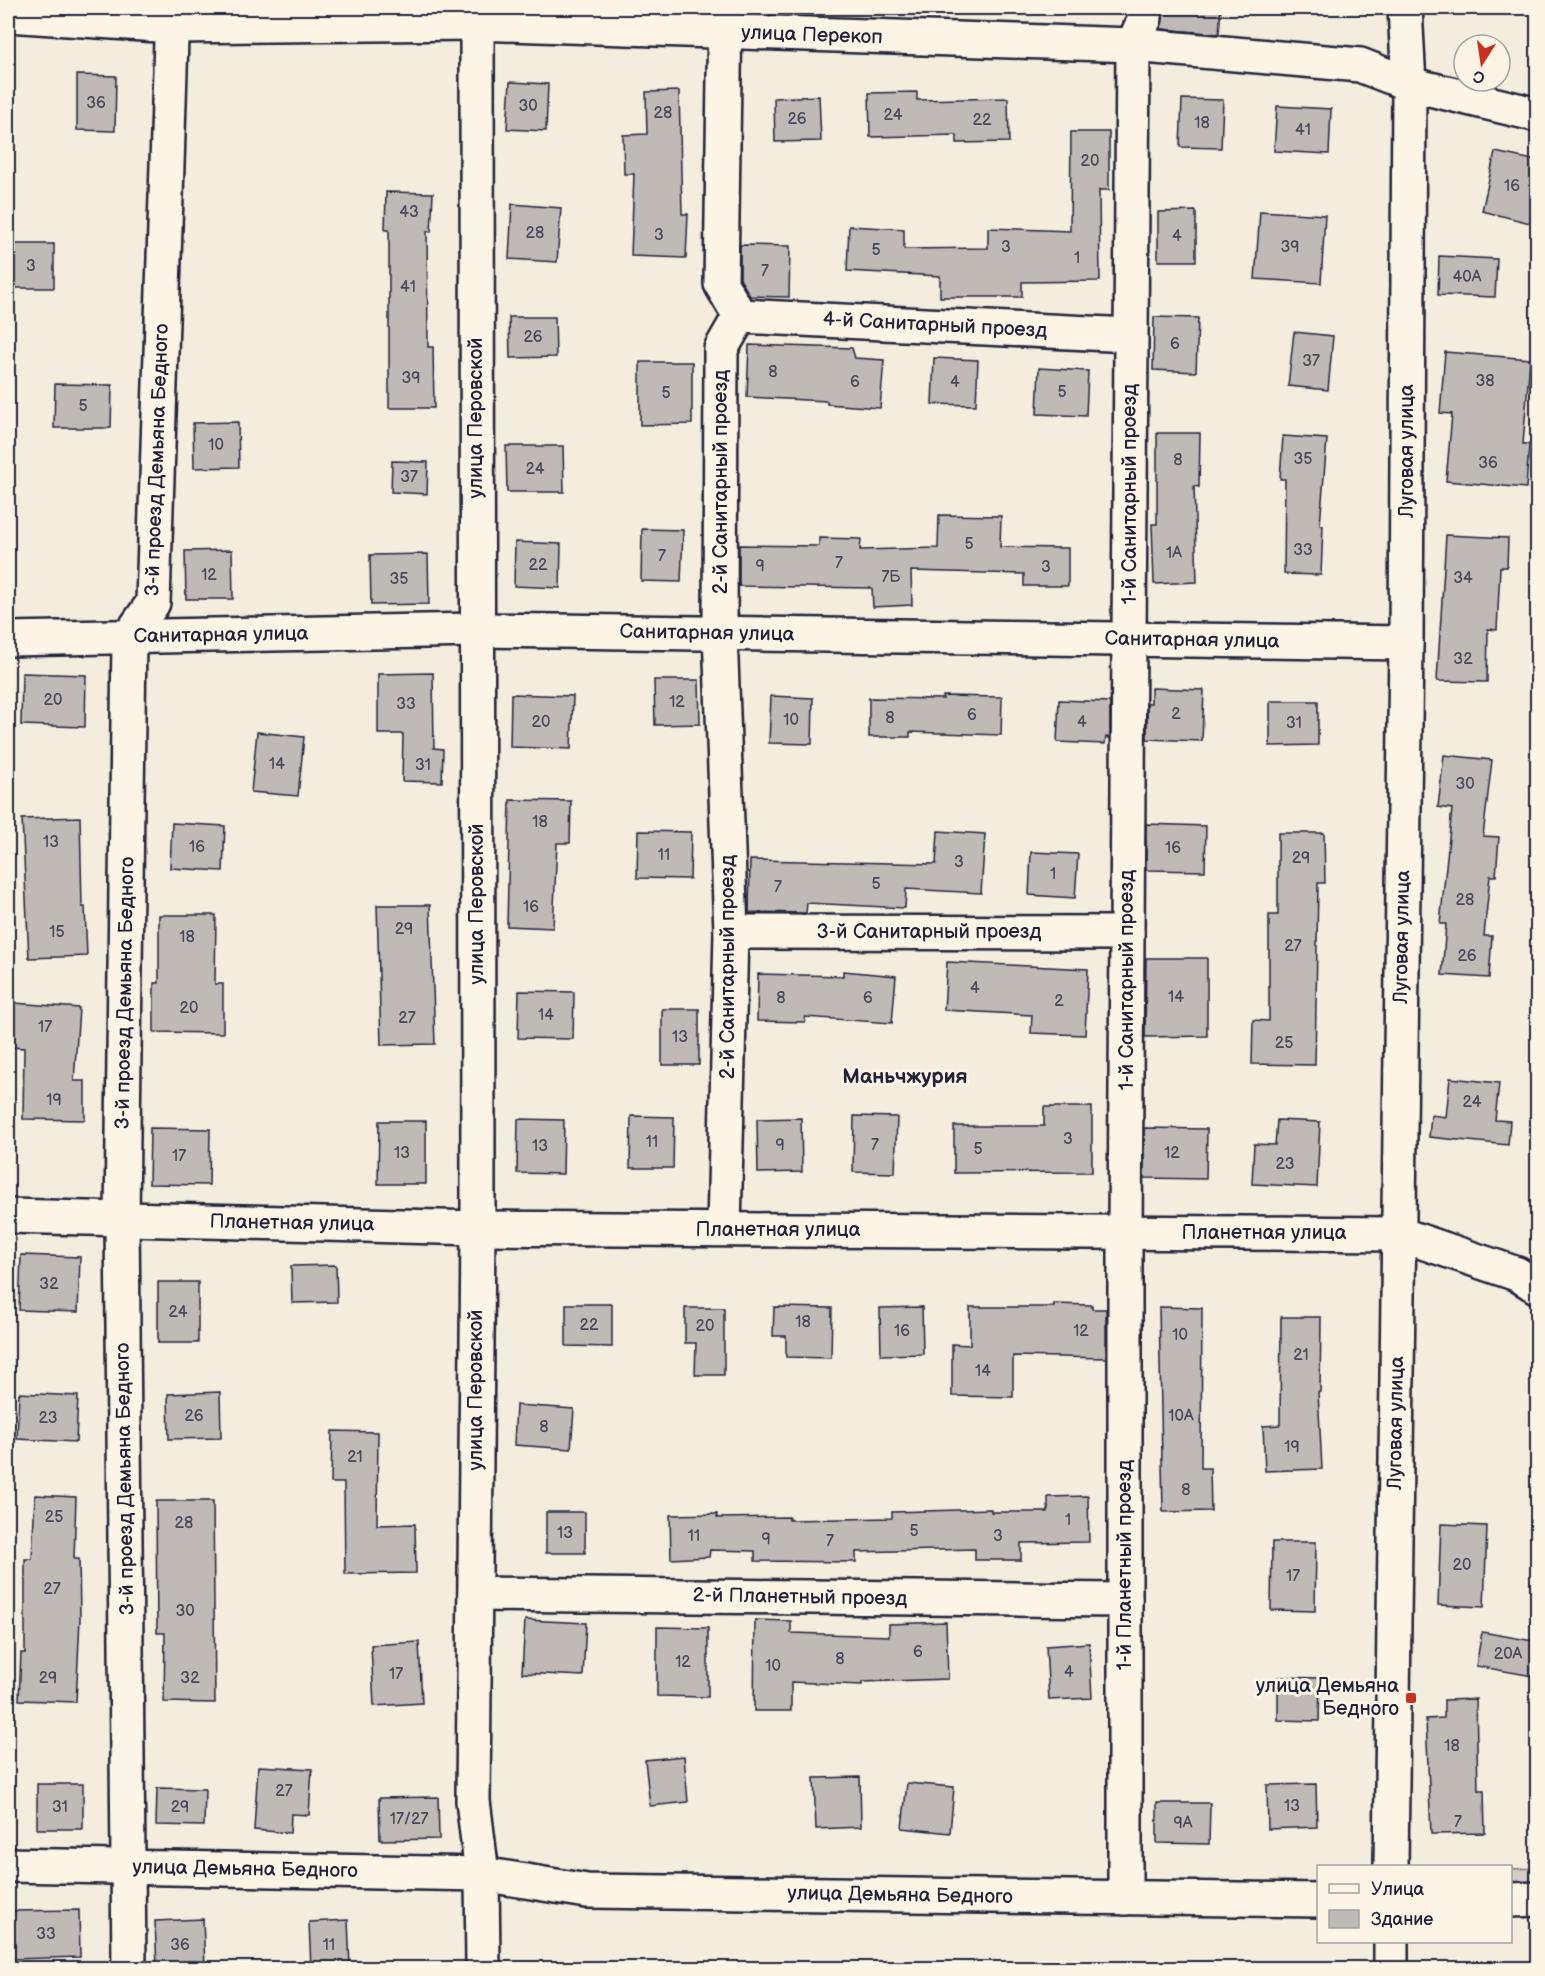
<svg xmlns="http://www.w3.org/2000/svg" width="1545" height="1976" font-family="'Balsamiq Sans',sans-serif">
	<rect width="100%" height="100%" fill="#f3edde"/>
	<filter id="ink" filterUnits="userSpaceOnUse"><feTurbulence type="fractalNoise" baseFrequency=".0167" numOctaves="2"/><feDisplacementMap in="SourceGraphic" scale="12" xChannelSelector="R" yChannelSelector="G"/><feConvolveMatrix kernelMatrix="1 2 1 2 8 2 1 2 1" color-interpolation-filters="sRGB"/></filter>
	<g filter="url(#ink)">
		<polygon fill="#d4cfc6" stroke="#7b7880" stroke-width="1.5" points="1537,1868 1537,1886 1511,1887 1510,1869"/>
		<g fill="#bfbab6" stroke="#22223b" stroke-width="1.5">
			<polygon points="1163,8 1221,8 1219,34 1161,29"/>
			<polygon points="77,75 116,76 115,131 77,130"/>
			<polygon points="510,82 548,84 546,131 507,129"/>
			<polygon points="679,91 682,214 688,214 686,258 631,256 634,174 624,174 623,135 647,134 646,92"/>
			<polygon points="917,92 917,100 1008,98 1009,142 957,143 957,135 870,137 869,93"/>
			<polygon points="819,96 821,141 775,142 774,98"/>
			<polygon points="1182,99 1223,100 1221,148 1180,147"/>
			<polygon points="1277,106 1331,109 1329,154 1274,151"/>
			<polygon points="1071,132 1109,132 1109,190 1099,190 1100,281 1022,282 1022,297 940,297 940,276 847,271 849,226 904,229 904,249 988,248 988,228 1070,231"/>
			<polygon points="1495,152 1538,161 1538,225 1482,211"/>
			<polygon points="386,192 433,193 431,232 427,231 428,347 433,347 434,408 389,408 389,230 385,230"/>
			<polygon points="512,204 561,208 557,262 509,259"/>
			<polygon points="1196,211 1196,261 1158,261 1158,212"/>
			<polygon points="1260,211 1325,215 1321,283 1255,279"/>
			<rect x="8" y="244" width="46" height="44"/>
			<polygon points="740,245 790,246 789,297 750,296 740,279"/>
			<polygon points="1439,256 1497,259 1495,297 1438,295"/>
			<polygon points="509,317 555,317 556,357 510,358"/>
			<polygon points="1154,317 1198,318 1196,372 1153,370"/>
			<polygon points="1294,332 1333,336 1328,390 1288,386"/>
			<polygon points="749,345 852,348 855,358 884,360 880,408 827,404 827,401 747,397"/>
			<polygon points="1445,352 1530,359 1523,444 1529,444 1526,488 1446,481 1452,414 1440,413"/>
			<polygon points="934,358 978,360 976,405 932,404"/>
			<polygon points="640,362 692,362 692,424 640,425"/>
			<polygon points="1039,368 1088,371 1086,416 1037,414"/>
			<polygon points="55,384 112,385 111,428 54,428"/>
			<polygon points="238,422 239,467 194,468 193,423"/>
			<polygon points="1157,433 1200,433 1199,487 1194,486 1197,582 1154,584 1152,524 1157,524"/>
			<polygon points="1283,436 1327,439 1320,525 1323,525 1321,575 1284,574 1285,479 1280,479"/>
			<polygon points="506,446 563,446 564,492 507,492"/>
			<polygon points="392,461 428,462 427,494 391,492"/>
			<polygon points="939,515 1001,516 1000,547 1068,548 1068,586 1024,586 1024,574 911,571 912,605 873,607 872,588 739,586 739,545 819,546 819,538 861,539 860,550 938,548"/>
			<polygon points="642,529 683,530 681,582 641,581"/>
			<polygon points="1446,535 1508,538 1507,567 1500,567 1497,630 1488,629 1487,682 1437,681"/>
			<polygon points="515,542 561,544 560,588 514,586"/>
			<polygon points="232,550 233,599 186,599 185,551"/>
			<polygon points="428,554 429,604 371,605 370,555"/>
			<polygon points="22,673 86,675 85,727 21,725"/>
			<polygon points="433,673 434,748 443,749 442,782 402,781 403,734 378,734 378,674"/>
			<polygon points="654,680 699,680 700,724 655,725"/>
			<polygon points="1151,688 1204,690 1202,741 1147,739 1147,703 1151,703"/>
			<polygon points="511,694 573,696 571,749 510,747"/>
			<polygon points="771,696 813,698 812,744 769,743"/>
			<polygon points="943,696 1002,697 1001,735 910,732 910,737 869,737 869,698 943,699"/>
			<polygon points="1059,700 1110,702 1110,738 1106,737 1105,744 1057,742"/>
			<polygon points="1270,701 1318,701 1318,745 1270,746"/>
			<polygon points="257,732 304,737 298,796 251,792"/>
			<polygon points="1444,755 1492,760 1483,836 1499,837 1496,876 1490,876 1484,936 1492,936 1489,978 1442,975 1446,924 1440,924 1452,809 1438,807"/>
			<polygon points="510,800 571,801 570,843 557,843 553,928 507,926"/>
			<polygon points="80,817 82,907 85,907 87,956 29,958 22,819"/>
			<polygon points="172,823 225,826 223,871 170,868"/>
			<polygon points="1146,824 1206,826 1205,871 1146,870"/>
			<polygon points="638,831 691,832 690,879 637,878"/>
			<polygon points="938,831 985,834 981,893 906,889 905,908 807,903 806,913 749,912 750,860 936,864"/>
			<polygon points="1278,833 1324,833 1325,883 1318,883 1315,1065 1252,1064 1253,1020 1269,1021 1269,915 1278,915"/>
			<polygon points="1031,852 1078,854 1075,898 1029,895"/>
			<polygon points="377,905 430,905 435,1044 381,1045"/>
			<polygon points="159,915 216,915 215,984 223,984 223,1033 154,1032 154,983 159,983"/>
			<polygon points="1146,958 1207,958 1207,1036 1145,1037"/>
			<polygon points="947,962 1088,969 1085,1035 1031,1033 1032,1015 944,1010"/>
			<polygon points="843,971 896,976 892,1023 805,1017 805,1022 757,1021 758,974 843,976"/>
			<polygon points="519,991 574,992 573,1039 518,1038"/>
			<polygon points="14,1003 79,1008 74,1081 85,1081 85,1120 23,1119 24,1048 11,1047"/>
			<rect x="662" y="1009" width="37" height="56"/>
			<polygon points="1450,1078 1499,1083 1495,1120 1510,1121 1508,1145 1429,1137 1431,1115 1446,1117"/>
			<polygon points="1044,1107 1092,1107 1092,1172 954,1173 954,1126 1044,1126"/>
			<polygon points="631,1116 674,1117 673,1168 630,1168"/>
			<polygon points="854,1116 897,1117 895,1173 853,1172"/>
			<polygon points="801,1118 802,1172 758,1173 757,1119"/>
			<polygon points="518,1119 564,1120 563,1174 517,1173"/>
			<polygon points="1277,1120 1320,1122 1317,1187 1252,1184 1254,1144 1275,1145"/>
			<polygon points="379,1121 426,1121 426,1184 378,1184"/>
			<polygon points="150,1128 210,1129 209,1185 149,1184"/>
			<polygon points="1144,1128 1207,1129 1206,1179 1144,1178"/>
			<polygon points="21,1255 80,1257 78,1312 19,1310"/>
			<polygon points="336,1265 337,1302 292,1303 291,1266"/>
			<rect x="158" y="1282" width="40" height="61"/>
			<polygon points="566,1304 612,1304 612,1347 566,1346"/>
			<polygon points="1054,1304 1092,1305 1092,1309 1106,1309 1106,1358 1013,1356 1013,1397 952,1396 952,1344 970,1345 970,1307 1054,1307"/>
			<polygon points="774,1307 832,1308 831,1358 786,1357 786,1336 773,1336"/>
			<polygon points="922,1307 923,1354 881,1355 880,1308"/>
			<polygon points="1159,1307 1202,1308 1201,1468 1210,1468 1211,1511 1163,1512"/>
			<polygon points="685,1308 724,1308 724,1375 695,1375 696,1343 685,1343"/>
			<polygon points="1281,1317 1321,1317 1320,1392 1318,1392 1322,1469 1265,1471 1263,1426 1280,1425"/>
			<polygon points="220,1392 221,1438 169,1439 168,1394"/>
			<polygon points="19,1393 78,1396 76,1442 17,1439"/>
			<polygon points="516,1405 574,1409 571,1449 514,1445"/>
			<polygon points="332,1431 378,1432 377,1525 415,1524 416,1573 345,1574 344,1483 331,1483"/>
			<polygon points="35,1495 76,1497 74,1559 79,1559 80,1619 76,1702 19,1700 21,1653 25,1653 25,1559 32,1559"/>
			<polygon points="1088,1496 1089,1542 1021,1543 1021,1560 975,1560 975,1549 856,1552 856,1562 755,1561 755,1551 710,1550 709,1557 671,1559 670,1515 717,1514 717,1518 789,1517 789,1520 892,1518 892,1512 991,1509 991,1512 1048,1512 1048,1497"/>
			<polygon points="156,1501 213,1501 215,1703 164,1702 165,1633 157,1633"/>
			<rect x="546" y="1512" width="39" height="41"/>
			<polygon points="1441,1524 1487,1526 1484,1607 1438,1605"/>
			<polygon points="1272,1542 1316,1542 1315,1611 1271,1610"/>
			<polygon points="525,1620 586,1623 583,1676 522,1673"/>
			<polygon points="755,1620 791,1621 791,1633 889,1636 889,1624 946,1622 948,1679 862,1682 862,1685 791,1682 791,1711 754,1711"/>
			<polygon points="657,1627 708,1628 708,1697 657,1696"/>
			<polygon points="1482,1632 1538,1642 1538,1677 1476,1666"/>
			<polygon points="419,1642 422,1703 374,1706 371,1645"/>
			<polygon points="1089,1643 1092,1698 1049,1700 1046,1646"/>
			<polygon points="1278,1677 1320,1678 1319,1721 1278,1720"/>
			<polygon points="1476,1699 1478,1790 1484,1790 1485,1833 1431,1834 1426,1719 1444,1718 1444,1700"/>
			<polygon points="684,1756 688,1802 650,1806 645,1760"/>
			<polygon points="258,1766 312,1769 309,1815 291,1814 290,1833 254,1830"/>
			<polygon points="860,1777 861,1827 816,1829 814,1778"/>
			<polygon points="907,1783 954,1787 950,1833 902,1828"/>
			<rect x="37" y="1784" width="46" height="45"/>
			<polygon points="1316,1784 1317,1827 1268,1829 1267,1785"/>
			<polygon points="157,1788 205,1789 204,1826 156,1825"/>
			<polygon points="438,1797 439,1839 380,1840 379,1798"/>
			<polygon points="1157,1803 1210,1803 1209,1844 1157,1843"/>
			<polygon points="79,1910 80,1957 13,1959 12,1911"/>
			<polygon points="203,1919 205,1968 157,1968 155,1921"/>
			<polygon points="348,1920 350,1968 311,1968 309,1922"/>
		</g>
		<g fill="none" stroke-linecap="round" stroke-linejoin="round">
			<defs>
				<g id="minor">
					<polyline points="1405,8 1409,84 1538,115"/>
					<polyline points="8,15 173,26 476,23"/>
					<polyline points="740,316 1130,335"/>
					<polyline points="8,639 477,630 1406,643"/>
					<polyline points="731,932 1127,933"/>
					<polyline points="8,1216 478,1228 1399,1234 1517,1274 1538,1287"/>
					<polyline points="724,1229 731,932 720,632 721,349 740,316 721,284 725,8"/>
					<polyline points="475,1594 1125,1600"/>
					<polyline points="8,1865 482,1874 483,1968"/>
					<polyline points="1125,1898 1125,1232 1133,45 1145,18 1144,8"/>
					<polyline points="1510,1900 1538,1899"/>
					<polyline points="129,1968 122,1219 129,637 153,603 172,8"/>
				</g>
				<g id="major">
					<polyline points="477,8 478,1228 473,1801 482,1874 587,1891 1318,1900"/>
					<polyline points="476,23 1133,45 1360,65 1409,84 1406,643 1391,1866"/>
					<polyline points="1391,1968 1391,1942"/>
				</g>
			</defs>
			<use href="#minor" stroke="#22223b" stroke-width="38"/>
			<use href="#major" stroke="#22223b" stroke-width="38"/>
			<use href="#minor" stroke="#fcf5e5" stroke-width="33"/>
			<use href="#major" stroke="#fcf5e5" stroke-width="33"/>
		</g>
	</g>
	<rect fill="#c8321e" stroke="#fcf5e5" stroke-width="2" x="1405" y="1692" width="12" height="12" rx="3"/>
	<g text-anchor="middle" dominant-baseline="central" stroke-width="6" stroke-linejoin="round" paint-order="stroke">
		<g font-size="16" fill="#49485a">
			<text x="96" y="103">36</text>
			<text x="528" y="106">30</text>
			<text x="663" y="113">28</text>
			<text x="893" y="115">24</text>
			<text x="797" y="119">26</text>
			<text x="982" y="120">22</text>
			<text x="1202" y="123">18</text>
			<text x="1303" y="130">41</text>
			<text x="1090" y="161">20</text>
			<text x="1512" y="186">16</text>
			<text x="409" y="212">43</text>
			<text x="535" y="233">28</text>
			<text x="659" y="235">3</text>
			<text x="1177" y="236">4</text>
			<text x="1006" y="247">3</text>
			<text x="1290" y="247">39</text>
			<text x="876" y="250">5</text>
			<text x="1077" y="258">1</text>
			<text x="31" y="266">3</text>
			<text x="765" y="271">7</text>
			<text x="1467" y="277">40А</text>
			<text x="408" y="287">41</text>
			<text x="533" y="337">26</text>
			<text x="1175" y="344">6</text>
			<text x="1311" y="361">37</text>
			<text x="773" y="372">8</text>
			<text x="411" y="378">39</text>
			<text x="1485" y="381">38</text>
			<text x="855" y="382">6</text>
			<text x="955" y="382">4</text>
			<text x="1062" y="392">5</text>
			<text x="666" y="393">5</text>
			<text x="83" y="406">5</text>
			<text x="216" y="445">10</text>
			<text x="1303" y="459">35</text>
			<text x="1178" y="460">8</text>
			<text x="1488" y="463">36</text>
			<text x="535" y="469">24</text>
			<text x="409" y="477">37</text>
			<text x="969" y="544">5</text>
			<text x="1303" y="550">33</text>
			<text x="1174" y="553">1А</text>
			<text x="662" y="556">7</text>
			<text x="839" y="563">7</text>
			<text x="538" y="565">22</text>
			<text x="760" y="566">9</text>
			<text x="1046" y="567">3</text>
			<text x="209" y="575">12</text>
			<text x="891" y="577">7Б</text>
			<text x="1463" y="578">34</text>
			<text x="399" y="579">35</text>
			<text x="1463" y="659">32</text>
			<text x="53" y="700">20</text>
			<text x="677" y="702">12</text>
			<text x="406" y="704">33</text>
			<text x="1176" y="714">2</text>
			<text x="972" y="715">6</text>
			<text x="890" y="718">8</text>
			<text x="791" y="720">10</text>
			<text x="541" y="722">20</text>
			<text x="1082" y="722">4</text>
			<text x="1294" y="723">31</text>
			<text x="277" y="764">14</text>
			<text x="423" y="765">31</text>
			<text x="1465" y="784">30</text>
			<text x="540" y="822">18</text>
			<text x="51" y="842">13</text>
			<text x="197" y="847">16</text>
			<text x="1173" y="848">16</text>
			<text x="664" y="855">11</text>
			<text x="1301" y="858">29</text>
			<text x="959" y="862">3</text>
			<text x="1053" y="874">1</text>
			<text x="876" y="884">5</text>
			<text x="778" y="887">7</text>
			<text x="1465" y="900">28</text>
			<text x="531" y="907">16</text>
			<text x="404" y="929">29</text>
			<text x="57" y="932">15</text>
			<text x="187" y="937">18</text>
			<text x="1293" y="946">27</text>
			<text x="1467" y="956">26</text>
			<text x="975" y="988">4</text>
			<text x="1176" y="997">14</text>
			<text x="781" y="998">8</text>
			<text x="868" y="998">6</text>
			<text x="1059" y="1001">2</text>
			<text x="189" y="1008">20</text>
			<text x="546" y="1015">14</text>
			<text x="407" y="1018">27</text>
			<text x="45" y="1027">17</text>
			<text x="680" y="1037">13</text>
			<text x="1284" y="1043">25</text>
			<text x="54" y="1100">19</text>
			<text x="1472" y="1102">24</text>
			<text x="1068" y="1139">3</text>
			<text x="652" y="1142">11</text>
			<text x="780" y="1145">9</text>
			<text x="875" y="1145">7</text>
			<text x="540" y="1146">13</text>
			<text x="978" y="1149">5</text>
			<text x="402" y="1153">13</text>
			<text x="1172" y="1153">12</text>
			<text x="179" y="1156">17</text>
			<text x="1285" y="1164">23</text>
			<text x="49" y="1284">32</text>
			<text x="178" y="1312">24</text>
			<text x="803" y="1322">18</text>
			<text x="589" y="1325">22</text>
			<text x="705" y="1326">20</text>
			<text x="902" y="1331">16</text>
			<text x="1081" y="1331">12</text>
			<text x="1180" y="1335">10</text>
			<text x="1301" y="1355">21</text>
			<text x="983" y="1371">14</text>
			<text x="194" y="1416">26</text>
			<text x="1181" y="1416">10А</text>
			<text x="48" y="1418">23</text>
			<text x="544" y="1427">8</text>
			<text x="1292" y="1447">19</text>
			<text x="355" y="1457">21</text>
			<text x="1186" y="1490">8</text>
			<text x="54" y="1517">25</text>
			<text x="1068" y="1520">1</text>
			<text x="184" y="1523">28</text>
			<text x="914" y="1531">5</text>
			<text x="565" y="1533">13</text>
			<text x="694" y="1536">11</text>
			<text x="998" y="1536">3</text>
			<text x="766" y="1539">9</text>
			<text x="830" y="1541">7</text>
			<text x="1462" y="1565">20</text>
			<text x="1293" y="1576">17</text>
			<text x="52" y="1589">27</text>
			<text x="185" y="1611">30</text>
			<text x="918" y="1652">6</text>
			<text x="1508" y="1654">20А</text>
			<text x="840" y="1659">8</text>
			<text x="683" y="1662">12</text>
			<text x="773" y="1666">10</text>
			<text x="1069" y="1672">4</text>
			<text x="396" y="1674">17</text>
			<text x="48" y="1678">29</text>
			<text x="190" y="1678">32</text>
			<text x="1452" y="1746">18</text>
			<text x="284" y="1791">27</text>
			<text x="1292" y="1806">13</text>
			<text x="60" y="1807">31</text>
			<text x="180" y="1807">29</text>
			<text x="409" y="1819">17/27</text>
			<text x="1458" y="1822">7</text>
			<text x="1183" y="1823">9А</text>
			<text x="46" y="1934">33</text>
			<text x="180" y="1945">36</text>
			<text x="329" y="1945">11</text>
		</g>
		<g font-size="20" fill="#22223b" stroke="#fcf5e5">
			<text transform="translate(812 35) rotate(2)">улица Перекоп</text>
			<text transform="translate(935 325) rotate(3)">4-й Санитарный проезд</text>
			<text transform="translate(476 418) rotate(-90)">улица Перовской</text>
			<text transform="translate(1407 451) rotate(-90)">Луговая улица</text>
			<text transform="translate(157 460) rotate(-88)">3-й проезд Демьяна Бедного</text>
			<text transform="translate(721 482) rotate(-90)">2-й Санитарный проезд</text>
			<text transform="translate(1130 494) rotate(-90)">1-й Санитарный проезд</text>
			<text transform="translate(707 633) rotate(1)">Санитарная улица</text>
			<text transform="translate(221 635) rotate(-1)">Санитарная улица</text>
			<text transform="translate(1192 640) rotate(1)">Санитарная улица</text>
			<text transform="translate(477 904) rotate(-90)">улица Перовской</text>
			<text x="929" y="932">3-й Санитарный проезд</text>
			<text transform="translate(1402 937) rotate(-89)">Луговая улица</text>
			<text transform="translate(728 967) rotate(-90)">2-й Санитарный проезд</text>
			<text transform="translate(1127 980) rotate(-90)">1-й Санитарный проезд</text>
			<text transform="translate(125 993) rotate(-89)">3-й проезд Демьяна Бедного</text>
			<text transform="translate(292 1223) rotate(1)">Планетная улица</text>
			<text x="778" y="1230">Планетная улица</text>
			<text x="1264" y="1233">Планетная улица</text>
			<text transform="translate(476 1390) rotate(-90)">улица Перовской</text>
			<text transform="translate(1396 1423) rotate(-89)">Луговая улица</text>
			<text transform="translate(125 1479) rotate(-91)">3-й проезд Демьяна Бедного</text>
			<text transform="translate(1125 1565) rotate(-90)">1-й Планетный проезд</text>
			<text transform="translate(800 1597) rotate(1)">2-й Планетный проезд</text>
			<text transform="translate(245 1869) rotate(1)">улица Демьяна Бедного</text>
			<text transform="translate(900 1895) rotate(1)">улица Демьяна Бедного</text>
		</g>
		<g font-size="20" fill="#22223b" stroke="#fcf5e5" text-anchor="end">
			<text x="1399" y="1686">улица Демьяна<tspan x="1399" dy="23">Бедного</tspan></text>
		</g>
		<g font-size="21" font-weight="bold" fill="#22223b" stroke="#fcf5e5">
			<text x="905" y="1076">Маньчжурия</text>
		</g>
	</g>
	<rect width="1545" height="1976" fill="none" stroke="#fcf5e5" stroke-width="30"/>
	<rect x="15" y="15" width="1515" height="1946" fill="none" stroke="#22223b" stroke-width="2" filter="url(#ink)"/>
	<rect x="1317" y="1865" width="195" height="78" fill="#fcf5e5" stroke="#a5a1a1" stroke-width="1.5"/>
	<rect x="1329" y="1884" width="30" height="9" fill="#fcf5e5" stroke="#a5a1a1" stroke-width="1.5"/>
	<text x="1371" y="1895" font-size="18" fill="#22223b">Улица</text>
	<rect x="1329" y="1910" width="30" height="18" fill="#bfbab6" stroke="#a5a1a1" stroke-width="1.5"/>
	<text x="1371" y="1925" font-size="18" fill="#22223b">Здание</text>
	<g transform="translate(1482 63) rotate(192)"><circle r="28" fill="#fcf5e5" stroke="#a5a1a1" stroke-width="1.5"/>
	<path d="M0-4.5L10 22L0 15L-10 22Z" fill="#c8321e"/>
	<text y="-9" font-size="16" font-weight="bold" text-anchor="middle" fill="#22223b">С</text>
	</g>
</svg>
